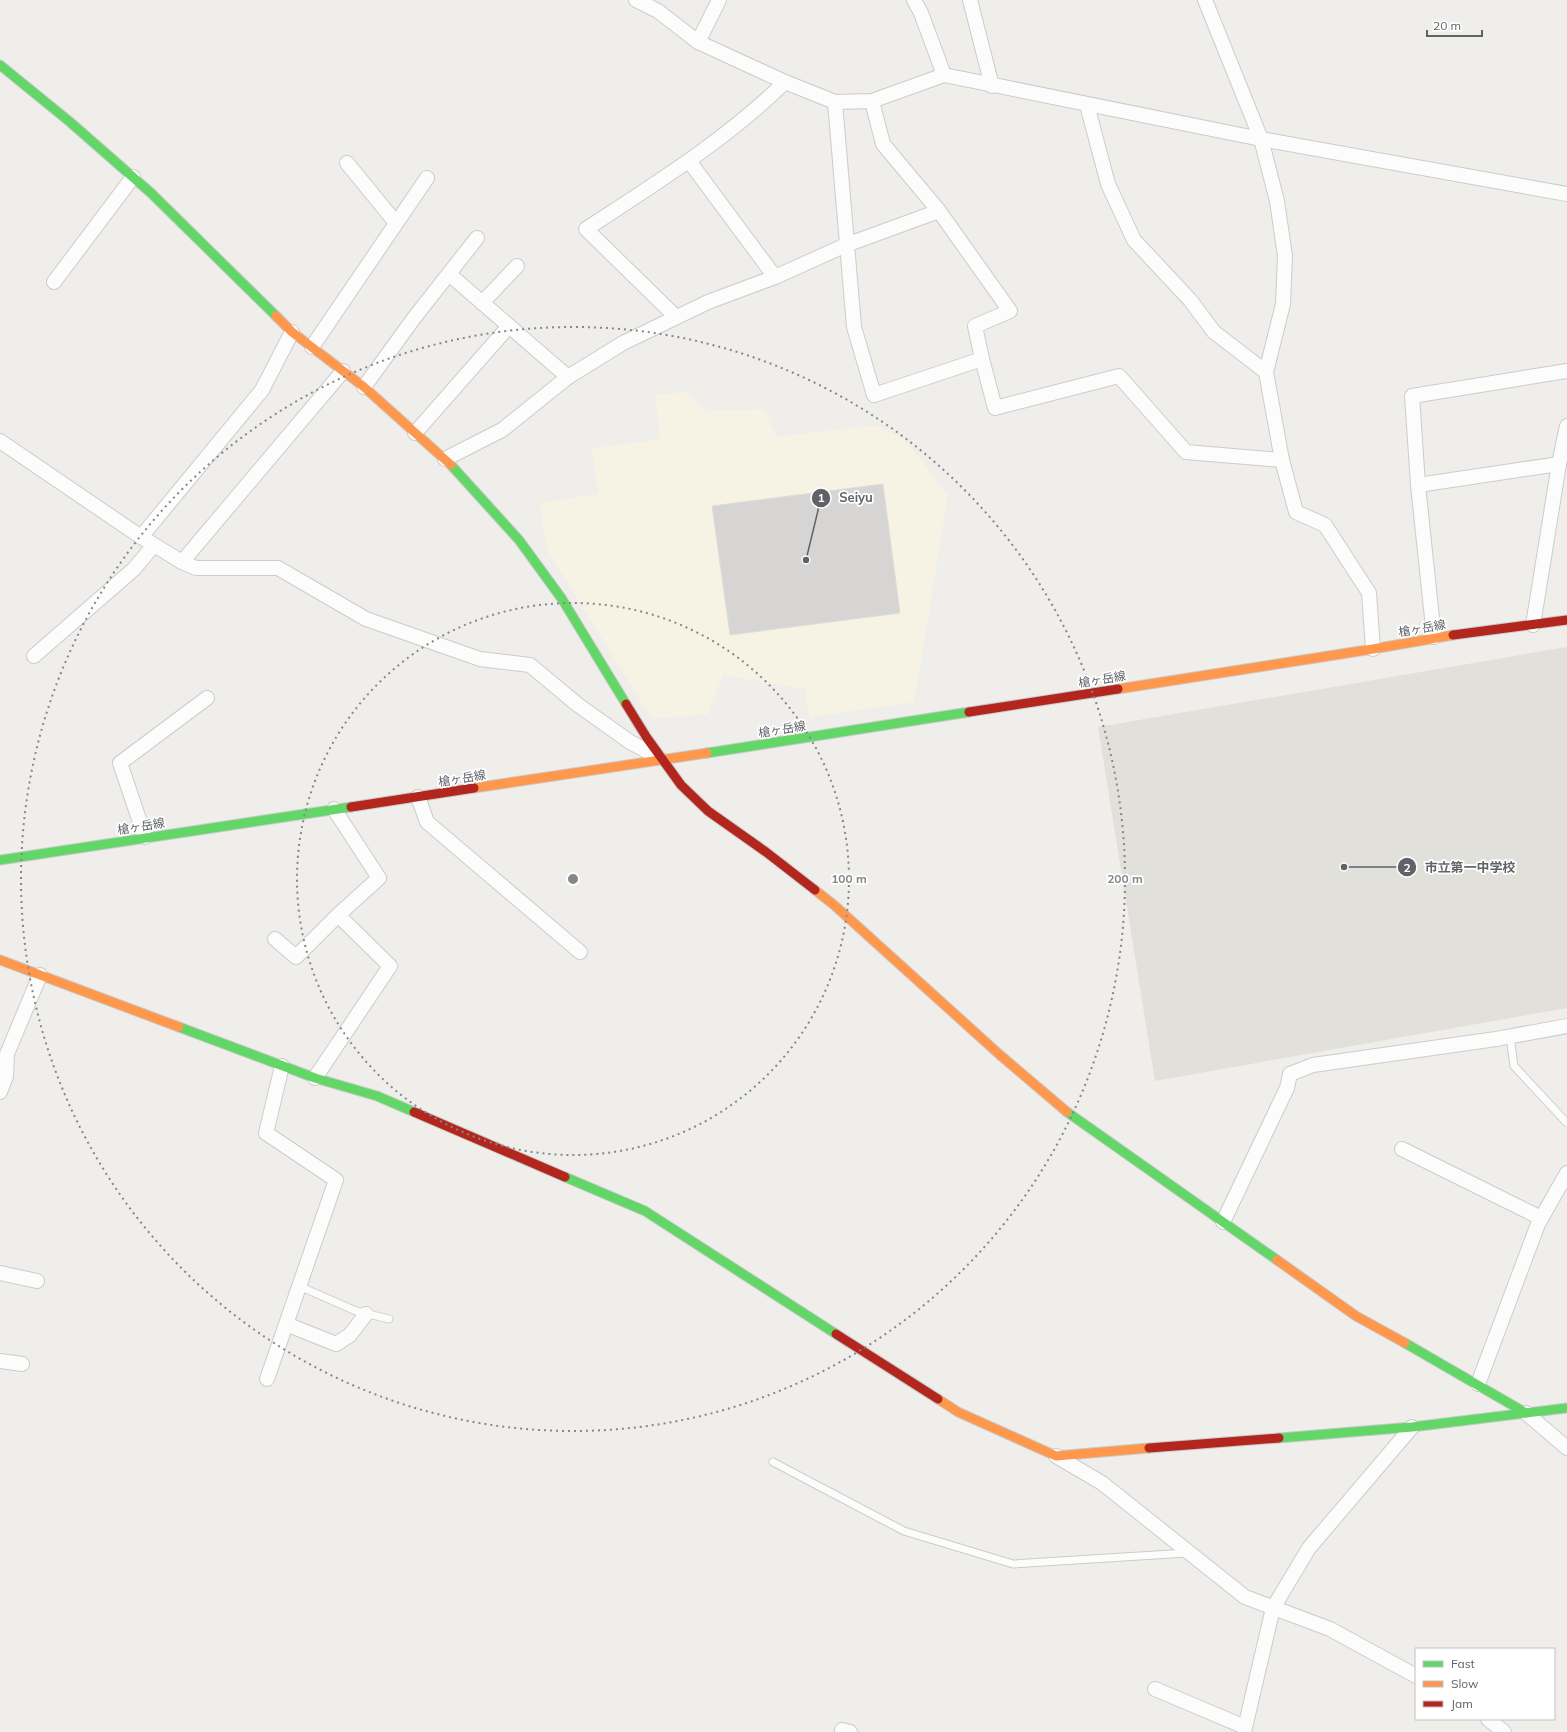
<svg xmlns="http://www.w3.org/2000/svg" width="1567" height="1732" font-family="Mulish,'Noto Sans JP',sans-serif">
	<rect width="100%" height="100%" fill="#efeeea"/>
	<polygon fill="#f7f3e4" points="687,392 707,411 763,409 777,437 877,425 907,442 948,495 914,702 810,717 805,689 723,675 707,714 652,719 547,549 540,503 598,494 592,449 660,439 655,395"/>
	<polygon fill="#e2e0da" points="1567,647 1567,1008 1155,1081 1098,727"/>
	<polygon fill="#d6d5d3" stroke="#deddd9" points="883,484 900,613 730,635 712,506"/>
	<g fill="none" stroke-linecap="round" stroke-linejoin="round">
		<defs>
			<g id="lane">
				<polyline points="1510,1036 1514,1066 1567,1123"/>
				<polyline points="299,1286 356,1311 389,1319"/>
				<polyline points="773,1462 904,1531 1013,1564 1187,1553"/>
			</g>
			<g id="street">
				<polyline points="636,0 658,11 698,42 785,82 835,102 872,101 944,75 1261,139 1567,194"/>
				<polyline points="914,0 921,13 944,75"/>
				<polyline points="970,0 992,86"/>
				<polyline points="1205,0 1261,139 1277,201 1285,256 1283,304 1266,372 1282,460 1296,512 1325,525 1369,593 1373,649"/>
				<polyline points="698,42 719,0"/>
				<polyline points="835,102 854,327 874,395 982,359 975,326 1010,311 939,211 883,144 872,101"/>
				<polyline points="1087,105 1108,184 1134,240 1190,300 1214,332 1266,372"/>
				<polyline points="689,161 775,277"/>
				<polyline points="347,163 396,223"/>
				<polyline points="449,274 568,377"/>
				<polyline points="54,282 133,177"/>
				<polyline points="482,303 517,266"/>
				<path d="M676 317 586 229C655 184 727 139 785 82"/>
				<polyline points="312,347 427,178"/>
				<polyline points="982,359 995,408 1119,376 1186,452 1282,460"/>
				<polyline points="364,387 414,318 477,238"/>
				<polyline points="415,433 509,326"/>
				<polyline points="0,441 141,537 262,390 292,332"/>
				<polyline points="445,459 502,430 568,377 623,343 708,302 775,277 846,245 939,211"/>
				<polyline points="1418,485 1559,464"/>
				<polyline points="141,537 182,562 343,371"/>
				<polyline points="182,562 196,568 278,568 366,619 480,659 530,665 578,705 630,742 658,757"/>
				<polyline points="1533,625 1559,464 1567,426"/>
				<polyline points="1434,637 1418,485 1412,396 1567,371"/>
				<polyline points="34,656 134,569 154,545"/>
				<polyline points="418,797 427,822 580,952"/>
				<polyline points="145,837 120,763 207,698"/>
				<polyline points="275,939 296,957 338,915"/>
				<polyline points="315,1078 390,966 338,915 379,878 334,809"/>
				<polyline points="0,1092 6,1076 7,1054 40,975"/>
				<polyline points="1402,1149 1541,1218"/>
				<polyline points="1223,1222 1287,1088 1290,1074 1313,1065 1496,1039 1567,1026"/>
				<polyline points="0,1273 37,1281"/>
				<polyline points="286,1324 336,1344 350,1335 366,1314"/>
				<polyline points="0,1361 22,1364"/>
				<polyline points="267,1379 336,1180 266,1133 282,1066"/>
				<polyline points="1478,1384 1538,1224 1567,1173"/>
				<polyline points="1526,1413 1567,1448"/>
				<polyline points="1056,1456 1102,1483 1245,1597 1330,1629 1416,1676"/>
				<polyline points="1155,1689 1245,1727"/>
				<polyline points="1488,1719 1504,1732"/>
				<polyline points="842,1730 850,1732"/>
				<polyline points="1244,1732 1273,1608 1309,1548 1412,1427"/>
			</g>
			<g id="fast">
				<polyline points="0,65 70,122 151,193 276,316"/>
				<polyline points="451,465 519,540 562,599 626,704"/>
				<polyline points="707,753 969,712"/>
				<polyline points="0,860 351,807"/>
				<polyline points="179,1027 315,1078 377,1096 414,1112"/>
				<polyline points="1067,1112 1277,1260"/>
				<polyline points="565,1177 645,1211 836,1334"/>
				<polyline points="1405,1343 1526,1413"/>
				<polyline points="1279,1438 1412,1427 1567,1408"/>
			</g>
			<g id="slow">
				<polyline points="276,316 292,332 364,387 451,465"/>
				<polyline points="1118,689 1373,649 1453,635"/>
				<polyline points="474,788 707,753"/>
				<polyline points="815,890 834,905 1000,1055 1067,1112"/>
				<polyline points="0,960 179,1027"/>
				<polyline points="1277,1260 1356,1316 1405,1343"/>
				<polyline points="938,1399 958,1412 1056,1456 1149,1448"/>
			</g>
			<g id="jam">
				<polyline points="1453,635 1567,620"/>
				<polyline points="626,704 647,738 681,785 708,811 766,852 815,890"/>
				<polyline points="969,712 1118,689"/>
				<polyline points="351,807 474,788"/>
				<polyline points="414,1112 565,1177"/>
				<polyline points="836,1334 938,1399"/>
				<polyline points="1149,1448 1279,1438"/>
			</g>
		</defs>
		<use href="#lane" stroke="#cbcccc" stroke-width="9"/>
		<use href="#street" stroke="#cbcccc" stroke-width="16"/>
		<use href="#fast" stroke="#cacacb" stroke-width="11"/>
		<use href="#slow" stroke="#cacacb" stroke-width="11"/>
		<use href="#jam" stroke="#cacacb" stroke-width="11"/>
		<use href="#lane" stroke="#fdfcfc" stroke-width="7"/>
		<use href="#street" stroke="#fdfcfc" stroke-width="14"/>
		<use href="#fast" stroke="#63d668" stroke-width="9"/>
		<use href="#slow" stroke="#ff974d" stroke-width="9"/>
		<use href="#jam" stroke="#b3261e" stroke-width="9"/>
	</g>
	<g fill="none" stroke="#84888a" stroke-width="2" stroke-dasharray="2 4">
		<circle cx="573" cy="879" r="276"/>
		<circle cx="573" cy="879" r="552"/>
	</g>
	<g text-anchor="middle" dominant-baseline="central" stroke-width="3.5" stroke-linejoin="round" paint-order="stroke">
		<g font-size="12" fill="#5f6368" stroke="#fff">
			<text transform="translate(1422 628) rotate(-10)">槍ヶ岳線</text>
			<text transform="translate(1102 679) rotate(-9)">槍ヶ岳線</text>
			<text transform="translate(782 729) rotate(-9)">槍ヶ岳線</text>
			<text transform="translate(462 778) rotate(-9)">槍ヶ岳線</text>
			<text transform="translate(141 826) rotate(-9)">槍ヶ岳線</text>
		</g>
	</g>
	<circle cx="573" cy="879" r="6" fill="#84888a" stroke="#fff" stroke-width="2"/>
	<g font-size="12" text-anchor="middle" font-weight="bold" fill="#84888a" stroke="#fff" stroke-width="3.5" stroke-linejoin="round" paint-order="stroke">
		<text x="849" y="883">100 m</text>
		<text x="1125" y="883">200 m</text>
	</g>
	<path fill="none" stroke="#5f6368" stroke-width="1.5" d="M806 560L821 498M1344 867L1407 867"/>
	<g fill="#5f6368" stroke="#fff" stroke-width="1.5">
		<circle cx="806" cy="560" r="4"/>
		<circle cx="1344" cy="867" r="4"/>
		<circle cx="821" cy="498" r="10"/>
		<circle cx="1407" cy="867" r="10"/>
	</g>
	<g font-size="12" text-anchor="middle" font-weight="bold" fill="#fff">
		<text x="821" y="502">1</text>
		<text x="1407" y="872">2</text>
	</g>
	<g font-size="13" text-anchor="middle" font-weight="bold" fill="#5f6368" stroke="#fff" stroke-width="3.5" stroke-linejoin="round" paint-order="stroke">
		<text x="856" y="502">Seiyu</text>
		<text x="1470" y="872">市立第一中学校</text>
	</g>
	<rect x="1415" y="1648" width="140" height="72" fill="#ffffff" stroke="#bfc1c3"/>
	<rect x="1423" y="1661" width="20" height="6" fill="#63d668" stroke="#bfc1c3"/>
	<text x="1451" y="1668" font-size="12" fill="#5f6368">Fast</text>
	<rect x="1423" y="1681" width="20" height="6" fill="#ff974d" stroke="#bfc1c3"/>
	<text x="1451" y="1688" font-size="12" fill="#5f6368">Slow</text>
	<rect x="1423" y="1701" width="20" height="6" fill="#b3261e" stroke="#bfc1c3"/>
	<text x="1451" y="1708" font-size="12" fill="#5f6368">Jam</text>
	<path d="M1427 30v6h55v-6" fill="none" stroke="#5f6368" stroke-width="2"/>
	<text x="1433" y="30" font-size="12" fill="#5f6368" stroke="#ffffff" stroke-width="3" paint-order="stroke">20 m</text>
</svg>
